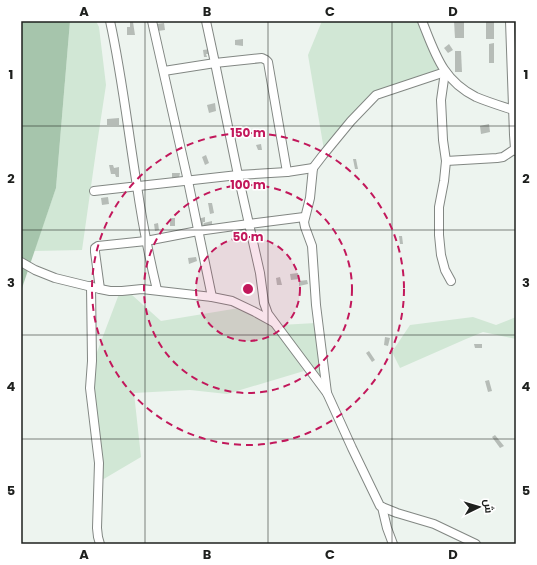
<svg xmlns="http://www.w3.org/2000/svg" width="537" height="565" font-family="Poppins,Cairo,sans-serif">
	<rect width="100%" height="100%" fill="#edf4ef"/>
	<g fill="#d1e7d5">
		<polygon points="70,21 96,21 99,27 106,85 97,144 82,250 34,251 56,188"/>
		<polygon points="322,21 419,21 438,69 411,81 374,93 324,150 308,55"/>
		<polygon points="122,286 161,321 239,308 273,325 304,371 227,394 190,390 134,393 141,457 102,480 93,393 94,360"/>
		<polygon points="473,317 496,325 516,317 516,339 483,332 466,339 400,368 392,352 410,325"/>
		<polygon points="316,323 323,383 280,325"/>
	</g>
	<polygon fill="#a6c5ac" points="21,21 70,21 56,188 21,291"/>
	<g fill="#b6bcb7">
		<polygon points="454,21 464,21 464,38 455,38"/>
		<rect x="486" y="21" width="8" height="18"/>
		<polygon points="130,22 133,22 135,35 127,35 127,27 130,27"/>
		<polygon points="164,23 165,30 158,31 157,24"/>
		<polygon points="243,39 243,46 235,45 235,40"/>
		<polygon points="494,43 494,63 489,63 489,44"/>
		<polygon points="449,44 453,50 448,53 444,48"/>
		<polygon points="210,49 211,54 206,54 207,57 204,57 203,50"/>
		<polygon points="455,51 461,51 462,72 455,72"/>
		<polygon points="215,103 216,111 209,113 207,105"/>
		<polygon points="119,118 119,125 107,125 107,119"/>
		<polygon points="489,124 490,132 481,134 480,126"/>
		<polygon points="261,144 262,150 258,150 256,145"/>
		<polygon points="206,155 209,163 205,165 202,157"/>
		<polygon points="353,159 356,159 358,169 355,169"/>
		<polygon points="109,165 113,165 114,168 119,167 119,177 116,177 115,174 111,174"/>
		<polygon points="172,173 180,173 179,178 172,178"/>
		<polygon points="108,197 109,204 102,205 101,198"/>
		<polygon points="208,203 212,203 214,213 210,214"/>
		<polygon points="205,217 205,222 203,222 204,226 201,227 198,219"/>
		<rect x="170" y="218" width="5" height="8"/>
		<polygon points="212,221 212,226 204,226 204,223"/>
		<polygon points="158,223 159,230 155,231 154,224"/>
		<polygon points="399,236 402,236 403,244 400,244"/>
		<polygon points="196,257 197,261 189,264 188,258"/>
		<polygon points="298,273 299,279 291,280 290,274"/>
		<polygon points="280,277 282,285 277,285 276,278"/>
		<polygon points="307,280 308,284 299,286 299,281"/>
		<polygon points="385,337 390,338 388,346 384,345"/>
		<polygon points="474,344 482,344 482,348 475,348"/>
		<polygon points="369,351 375,360 372,362 366,353"/>
		<polygon points="489,380 492,391 488,392 485,381"/>
		<polygon points="495,435 504,446 500,448 492,437"/>
	</g>
	<g fill="none" stroke-linecap="round" stroke-linejoin="round">
		<defs>
			<g id="street">
				<path d="M110 21C122 75 128 131 137 186 142 221 149 256 157 290"/>
				<polyline points="152,21 188,181 212,297"/>
				<polyline points="206,21 215,63 238,175 260,273 264,303 268,314 327,393 352,448 380,506 382,507 397,513 434,524 476,544"/>
				<path d="M422 21C435 53 442 80 476 97 488 102 501 106 513 110H516"/>
				<polyline points="510,21 514,135 515,149 516,151"/>
				<polyline points="164,71 215,63 262,58 266,60 268,62 287,172"/>
				<polyline points="445,72 441,100 443,140 446,161 444,181 439,207 439,235 441,255 445,270 451,281"/>
				<polyline points="446,161 497,158 503,157 515,149"/>
				<polyline points="94,191 238,175 287,172 313,168"/>
				<polyline points="21,262 35,270 55,278 100,289 110,291 122,291 142,289 212,297 232,301 255,312 273,322"/>
				<polyline points="91,286 92,361 90,388 99,463 97,528 98,537 100,544"/>
				<polyline points="100,289 95,252 95,248 98,246 146,241 198,231 249,224 304,217"/>
				<polyline points="327,393 316,305 312,246 305,227 304,222 310,198 313,168 323,155 351,121 376,95 445,72"/>
				<polyline points="382,507 387,528 393,544"/>
			</g>
		</defs>
		<use href="#street" stroke="#828783" stroke-width="10"/>
		<use href="#street" stroke="#fff" stroke-width="8"/>
	</g>
	<path fill="none" stroke="#1e201e" stroke-width="1" stroke-opacity="0.55" d="M145 21V544M268 21V544M392 21V544M21 126H516M21 230H516M21 335H516M21 439H516"/>
	<circle cx="248" cy="289" r="52" fill="#c2185b" fill-opacity=".12"/>
	<g fill="none" stroke="#c2185b" stroke-width="2" stroke-dasharray="7 5">
		<circle cx="248" cy="289" r="52"/>
		<circle cx="248" cy="289" r="104"/>
		<circle cx="248" cy="289" r="156"/>
	</g>
	<circle cx="248" cy="289" r="6" fill="#c2185b" stroke="#fff" stroke-width="2"/>
	<g font-size="12" text-anchor="middle" font-weight="bold" fill="#c2185b" stroke="#fff" stroke-width="3" stroke-linejoin="round" paint-order="stroke">
		<text x="248" y="137">150 m</text>
		<text x="248" y="189">100 m</text>
		<text x="248" y="241">50 m</text>
	</g>
	<rect width="537" height="565" fill="none" stroke="#ffffff" stroke-width="44"/>
	<g transform="translate(479 507) rotate(85)" stroke="#ffffff" stroke-width="3" paint-order="stroke">
	<path d="M0-3L7 15L0 10L-7 15Z" fill="#1e201e"/>
	<text y="-6" font-size="11" font-weight="bold" text-anchor="middle" fill="#1e201e">ش</text>
	</g>
	<rect x="22" y="22" width="493" height="521" fill="none" stroke="#1e201e" stroke-width="1.5"/>
	<g font-size="13" text-anchor="middle" font-weight="bold" fill="#1e201e">
		<text x="84" y="16">A</text>
		<text x="207" y="16">B</text>
		<text x="330" y="16">C</text>
		<text x="453" y="16">D</text>
		<text x="11" y="79">1</text>
		<text x="526" y="79">1</text>
		<text x="11" y="183">2</text>
		<text x="526" y="183">2</text>
		<text x="11" y="287">3</text>
		<text x="526" y="287">3</text>
		<text x="11" y="391">4</text>
		<text x="526" y="391">4</text>
		<text x="11" y="495">5</text>
		<text x="526" y="495">5</text>
		<text x="84" y="559">A</text>
		<text x="207" y="559">B</text>
		<text x="330" y="559">C</text>
		<text x="453" y="559">D</text>
	</g>
</svg>
